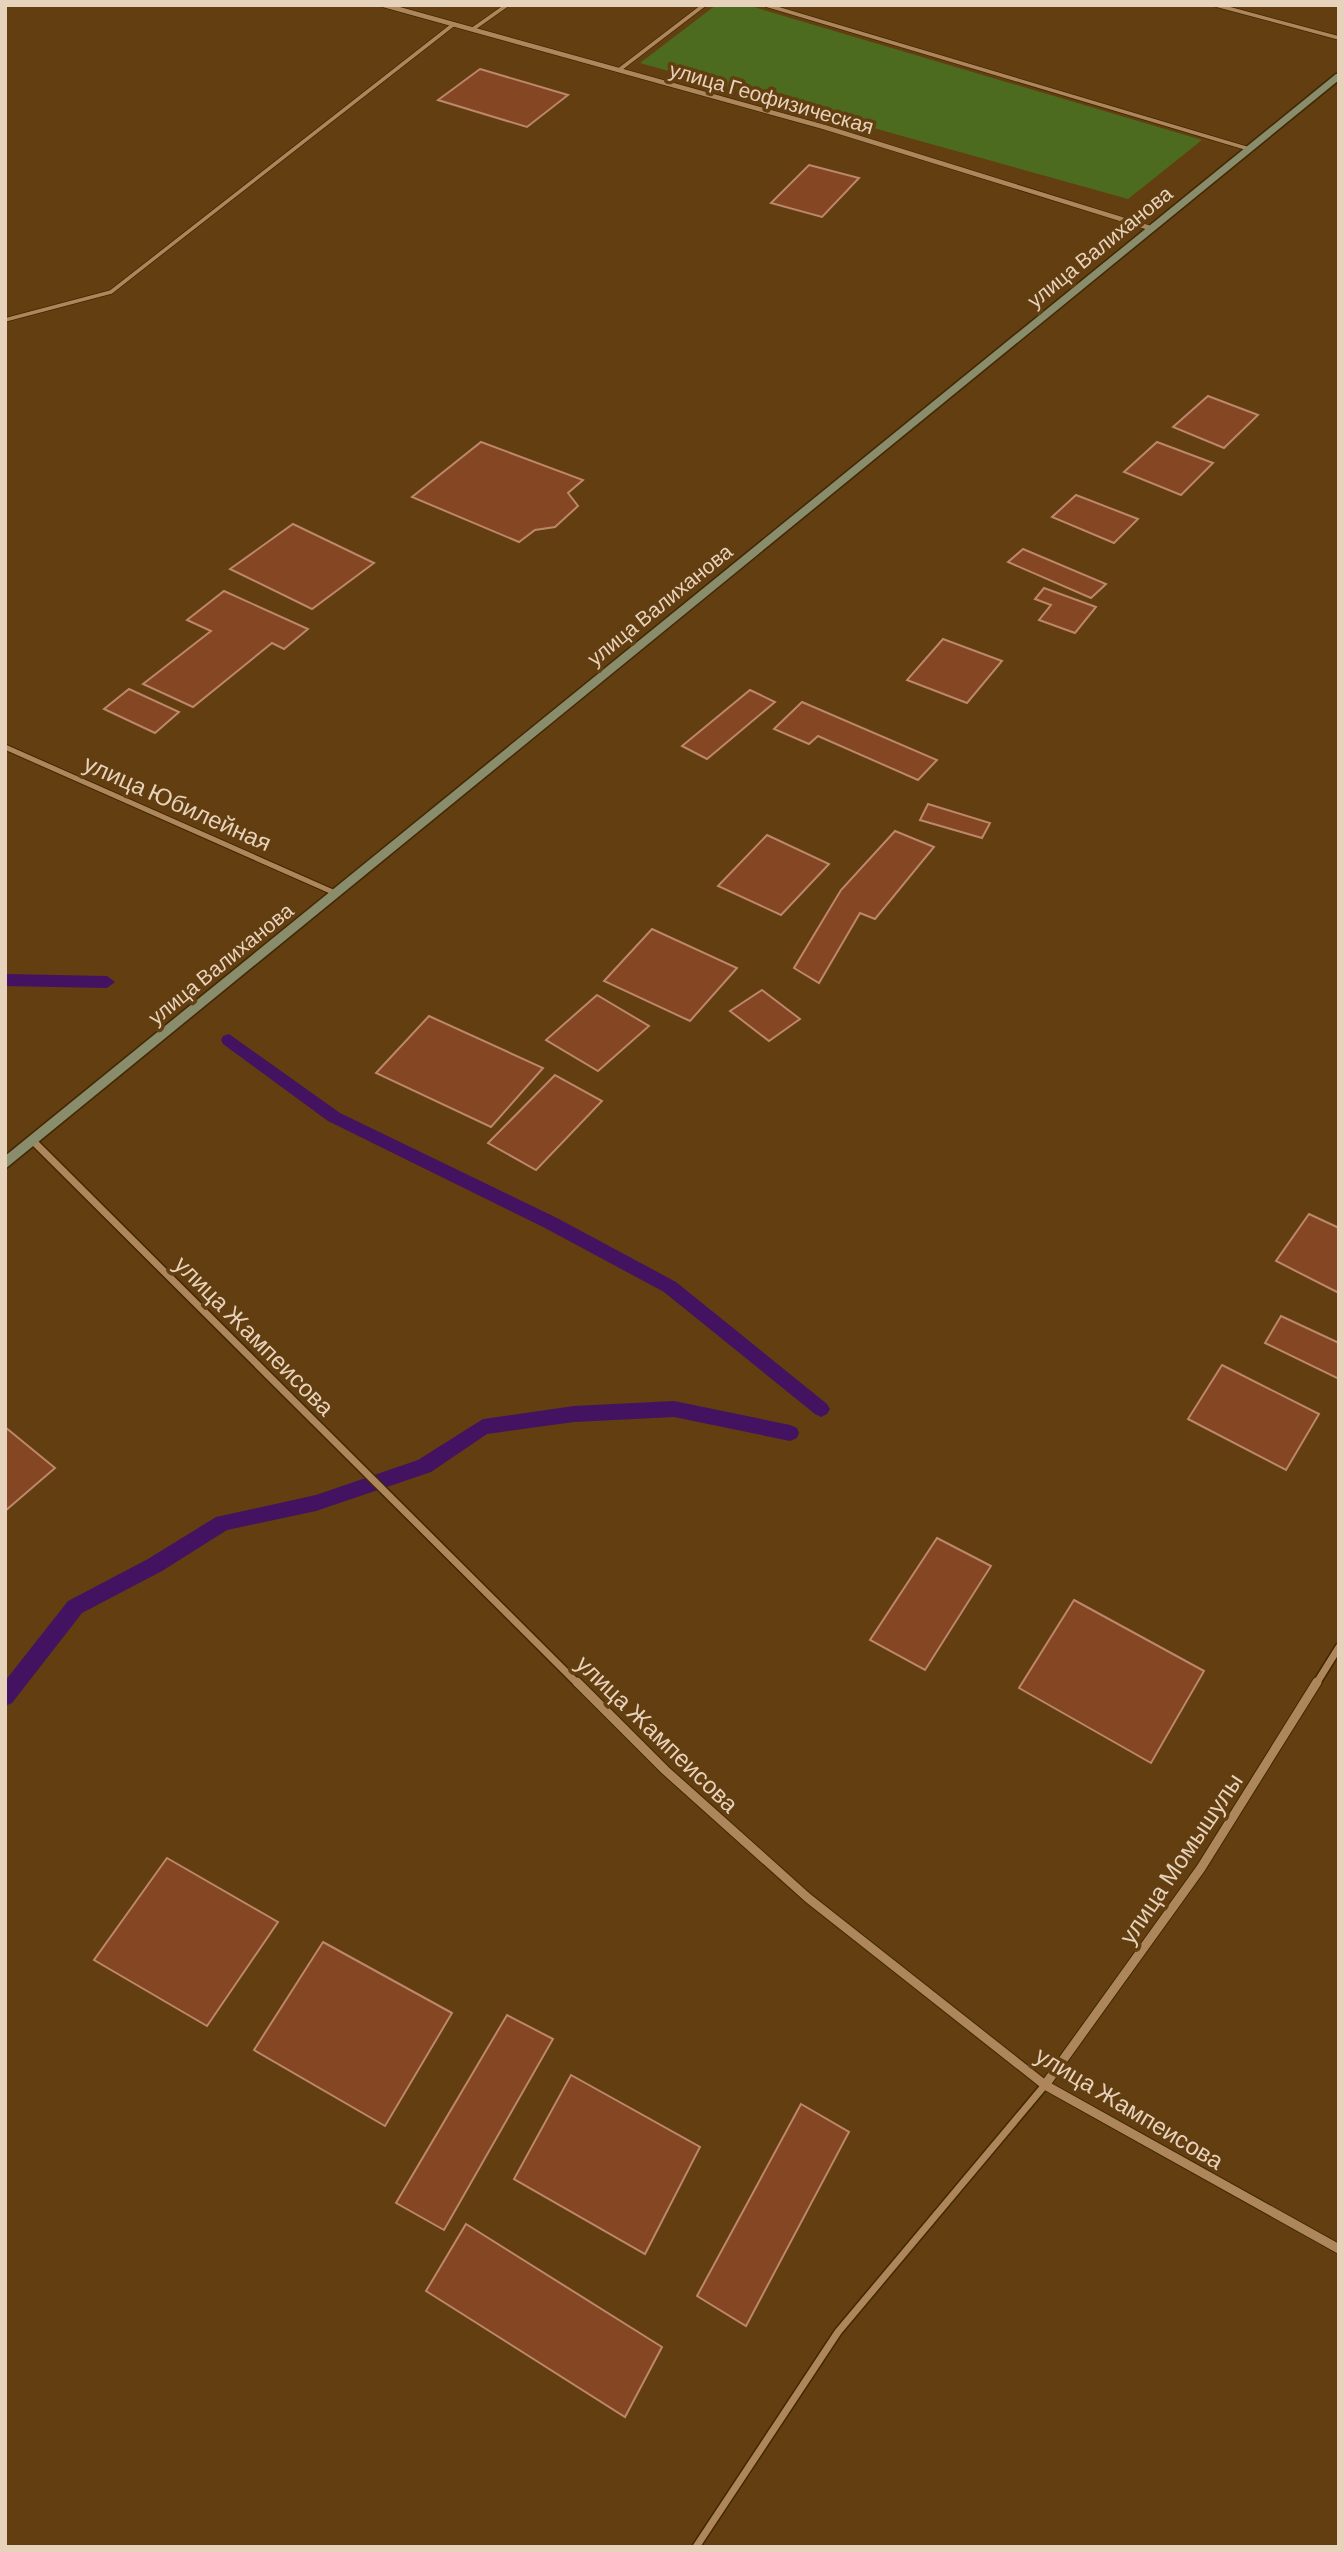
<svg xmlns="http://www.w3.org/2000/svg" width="1344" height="2552" font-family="Barlow,sans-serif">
	<rect width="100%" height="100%" fill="#623e10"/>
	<polygon fill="#4d6b1f" points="716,5 747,5 1202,140 1128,199 640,63"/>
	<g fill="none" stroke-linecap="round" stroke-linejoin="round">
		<g fill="#431361" fill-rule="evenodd">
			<polygon points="5,974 107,976 115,982 107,988 5,986"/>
			<polygon points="229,1034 340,1113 557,1218 676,1282 827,1404 830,1409 827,1414 821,1417 815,1414 664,1292 545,1228 328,1121 223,1044 221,1040 223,1036"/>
			<polygon points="674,1401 790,1425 797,1428 799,1433 797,1438 790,1441 674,1417 574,1422 487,1434 431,1472 316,1511 227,1530 162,1571 82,1613 12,1703 5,1706 5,1681 68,1601 148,1559 216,1517 316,1495 418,1460 483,1419 574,1406"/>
		</g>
	</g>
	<g fill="#854623" stroke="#bc876b" stroke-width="2">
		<polygon points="480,69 568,95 527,127 438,100"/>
		<polygon points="809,165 859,178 822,217 771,203"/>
		<polygon points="1208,396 1258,415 1224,448 1173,427"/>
		<polygon points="481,442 583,480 568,493 578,506 555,527 535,530 519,542 412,497"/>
		<polygon points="1157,442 1213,463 1181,495 1124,472"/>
		<polygon points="1076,495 1138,519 1114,543 1052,517"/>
		<polygon points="293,524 374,563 312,609 230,569"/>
		<polygon points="1023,549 1106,584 1091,598 1008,562"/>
		<polygon points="1044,588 1096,607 1075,633 1039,620 1051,605 1035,599"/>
		<polygon points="224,591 308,629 284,649 272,643 193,707 143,684 211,631 187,620"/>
		<polygon points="943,639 1002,661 967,703 907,680"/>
		<polygon points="129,689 179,712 155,733 104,709"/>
		<polygon points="750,690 775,702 707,759 682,746"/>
		<polygon points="802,702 937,760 918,780 818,736 809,744 774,729"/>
		<polygon points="928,804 990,823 982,838 920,820"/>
		<polygon points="895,831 934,847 875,919 860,913 819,983 794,968 841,890"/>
		<polygon points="767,835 829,864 781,915 718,886"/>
		<polygon points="652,929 737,968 690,1021 604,981"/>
		<polygon points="762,990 800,1019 769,1041 730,1011"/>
		<polygon points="597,995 649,1026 598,1071 546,1040"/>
		<polygon points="429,1016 543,1068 491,1127 376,1073"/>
		<polygon points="555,1075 602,1101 536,1170 488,1143"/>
		<polygon points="1309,1214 1339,1228 1339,1293 1276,1261"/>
		<polygon points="1281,1316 1339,1343 1339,1379 1265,1343"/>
		<polygon points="1222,1365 1319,1414 1286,1470 1188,1419"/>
		<polygon points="5,1427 55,1468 5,1511"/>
		<polygon points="937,1538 991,1566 925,1670 870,1640"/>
		<polygon points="1074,1600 1204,1671 1151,1763 1019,1688"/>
		<polygon points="167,1858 278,1922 207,2026 94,1960"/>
		<polygon points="323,1942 452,2013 385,2126 254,2050"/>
		<polygon points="507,2015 553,2039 444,2230 396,2203"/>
		<polygon points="571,2075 700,2147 645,2254 514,2179"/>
		<polygon points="801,2104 849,2132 746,2326 697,2296"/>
		<polygon points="466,2224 662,2347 625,2417 426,2291"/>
	</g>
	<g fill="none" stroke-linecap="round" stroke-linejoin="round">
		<defs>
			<g id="service-far1">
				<polyline points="766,5 1249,149"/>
				<polyline points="1216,5 1339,38"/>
				<polyline points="473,29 507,5"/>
				<polyline points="619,70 704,5"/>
				<polyline points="5,320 111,292 454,24"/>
			</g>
			<polyline id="service" points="696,2547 838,2332 1045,2085"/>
			<polyline id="minor-far3" points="384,5 824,127 1150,228"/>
			<polyline id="minor-far2" points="5,747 335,893"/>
			<g id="minor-far1">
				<polyline points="33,1141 578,1684"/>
				<polyline points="1316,1684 1339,1647"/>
			</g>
			<g id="minor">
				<polyline points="577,1682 665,1770 808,1898 1045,2085 1339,2249"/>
				<polyline points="1045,2085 1201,1868 1317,1682"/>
			</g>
			<polygon id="secondary" points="1336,74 1339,74 1339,80 5,1169 5,1156"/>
		</defs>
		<use href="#service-far1" stroke="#412703" stroke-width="5"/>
		<use href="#service" stroke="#412703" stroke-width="10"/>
		<use href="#minor-far3" stroke="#412703" stroke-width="6"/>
		<use href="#minor-far2" stroke="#412703" stroke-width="7"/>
		<use href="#minor-far1" stroke="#412703" stroke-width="10"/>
		<use href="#minor" stroke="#412703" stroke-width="11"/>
		<use href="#secondary" stroke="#412703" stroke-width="3"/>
		<use href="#service-far1" stroke="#ae865b" stroke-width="3.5"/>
		<use href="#service" stroke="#ae865b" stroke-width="7"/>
		<use href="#minor-far3" stroke="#ae865b" stroke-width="4.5"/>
		<use href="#minor-far2" stroke="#ae865b" stroke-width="5"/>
		<use href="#minor-far1" stroke="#ae865b" stroke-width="7"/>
		<use href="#minor" stroke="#ae865b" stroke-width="9"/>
		<use href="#secondary" fill="#898d6c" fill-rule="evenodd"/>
	</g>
	<g text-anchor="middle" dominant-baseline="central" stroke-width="7" stroke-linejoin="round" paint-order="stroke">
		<g font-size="21" fill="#e7d2bc" stroke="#623e10">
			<text transform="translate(772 97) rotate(16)">улица Геофизическая</text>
			<text transform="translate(1099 246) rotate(-39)">улица Валиханова</text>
			<text transform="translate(659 604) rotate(-39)">улица Валиханова</text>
			<text transform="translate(220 963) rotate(-39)">улица Валиханова</text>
		</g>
		<g font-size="24" fill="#e7d2bc" stroke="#623e10">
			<text transform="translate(178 802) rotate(24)">улица Юбилейная</text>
			<text transform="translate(255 1335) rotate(45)">улица Жампеисова</text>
			<text transform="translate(658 1733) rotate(44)">улица Жампеисова</text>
			<text transform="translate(1180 1858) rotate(-56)">улица Момышулы</text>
			<text transform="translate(1130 2107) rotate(31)">улица Жампеисова</text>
		</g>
	</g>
	<rect width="1344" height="2552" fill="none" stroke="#e7d2bc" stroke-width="14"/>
</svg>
